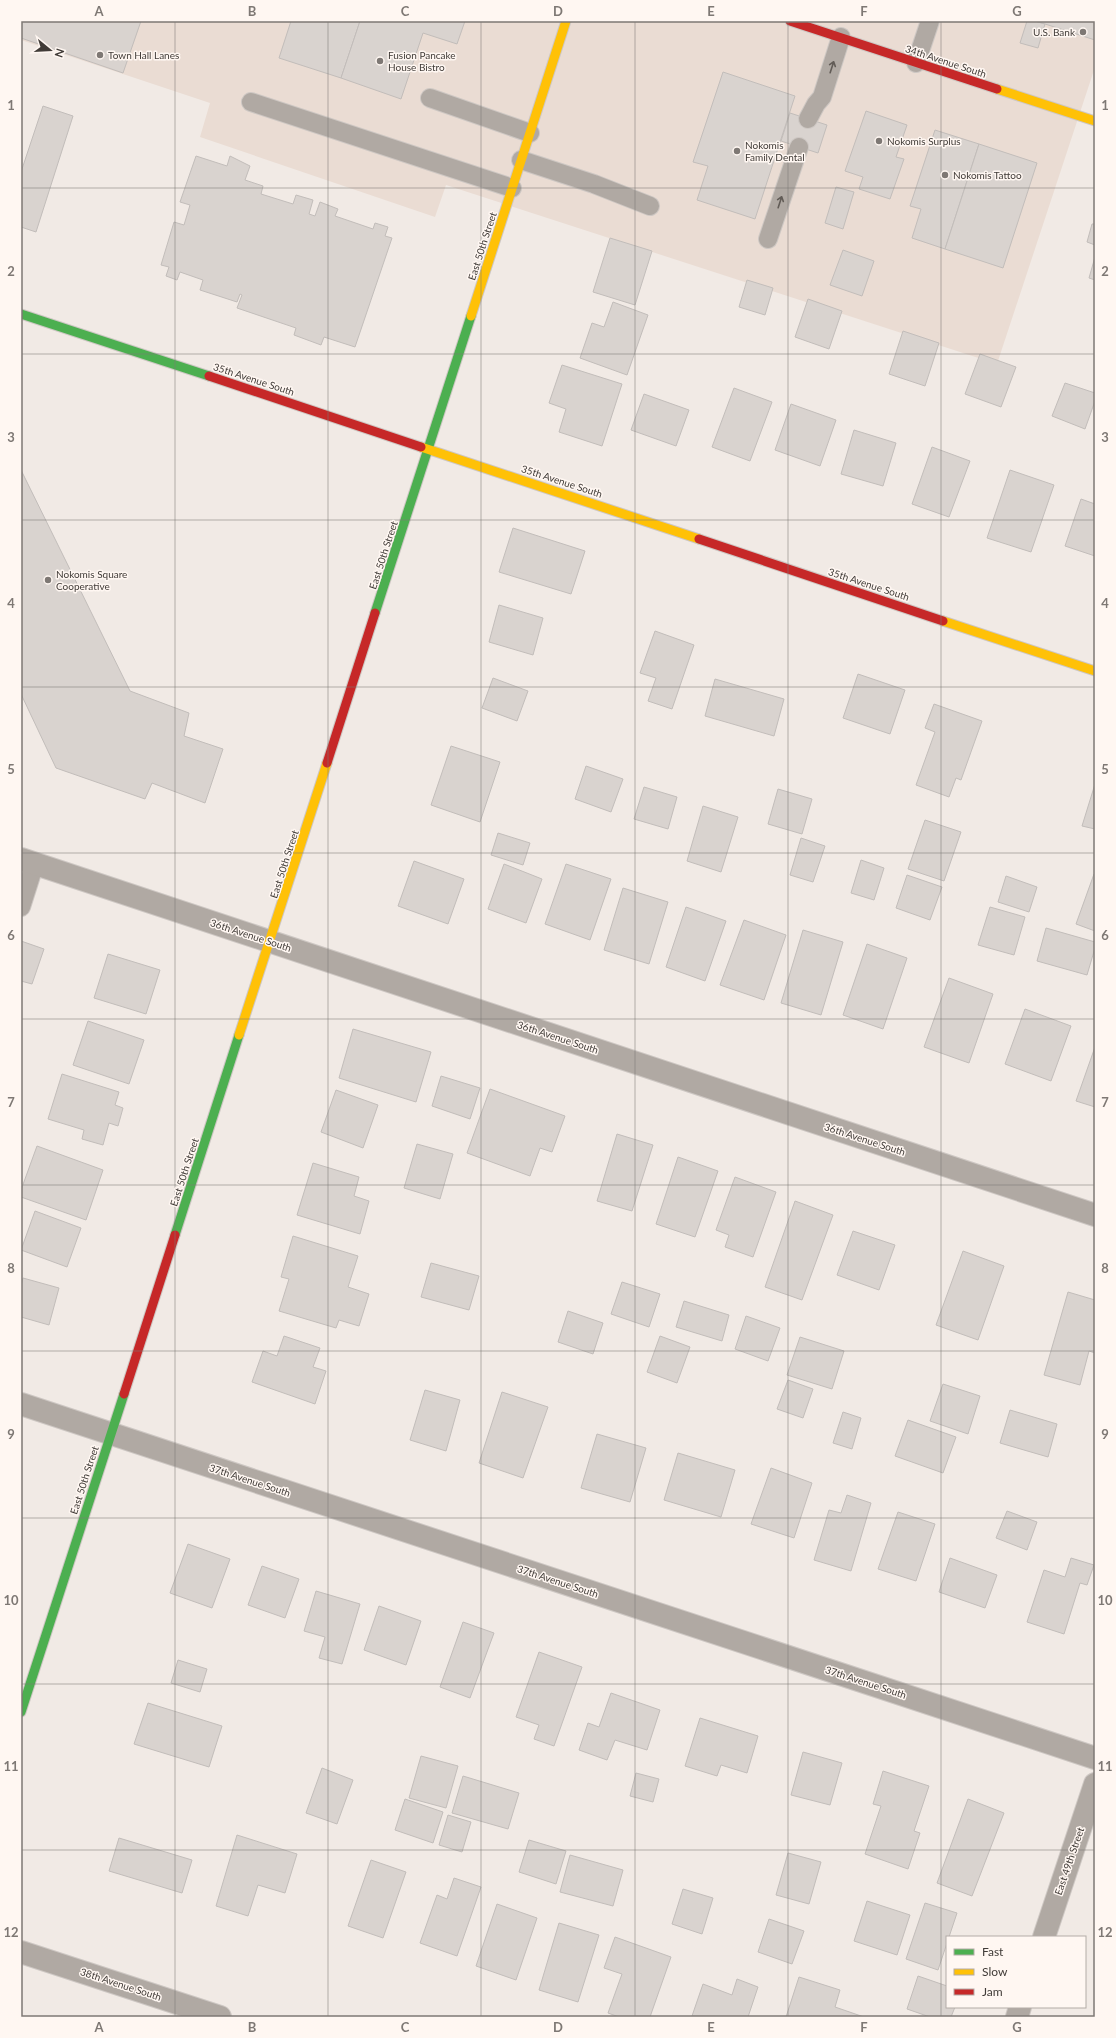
<svg xmlns="http://www.w3.org/2000/svg" width="1116" height="2038" font-family="Lato,sans-serif">
	<rect width="100%" height="100%" fill="#f1eae5"/>
	<polygon fill="#eadcd3" points="21,21 1095,21 1095,67 997,364 446,185 435,217 200,137 210,103 21,40"/>
	<g fill="#d9d3cf" stroke="#c2bdba">
		<polygon points="22,21 141,21 123,73 21,38"/>
		<polygon points="291,21 360,21 341,78 279,58"/>
		<polygon points="360,21 465,21 457,44 423,33 401,99 341,78"/>
		<polygon points="1027,21 1035,21 1045,24 1038,48 1020,43"/>
		<polygon points="1035,21 1095,21 1095,40 1045,24"/>
		<polygon points="723,72 795,96 755,219 697,200 708,166 693,162"/>
		<polygon points="43,106 73,116 36,232 21,227 21,172"/>
		<polygon points="866,111 907,125 896,157 904,159 890,199 859,189 863,177 845,171"/>
		<polygon points="790,113 827,125 818,153 781,141"/>
		<polygon points="935,130 979,144 945,249 912,238 921,209 910,206"/>
		<polygon points="979,144 1037,163 1003,268 945,249"/>
		<polygon points="196,156 227,166 230,156 250,166 245,180 263,186 261,194 293,204 296,195 313,200 309,214 315,216 320,202 338,209 335,216 373,229 375,223 388,227 385,236 392,238 355,347 324,337 321,345 294,335 296,328 237,308 242,295 240,294 237,302 200,290 203,280 180,272 177,280 166,276 169,267 161,265 174,222 184,225 190,205 180,202"/>
		<polygon points="836,187 854,192 843,229 825,223"/>
		<polygon points="1092,224 1095,224 1095,245 1087,242"/>
		<polygon points="610,238 652,251 635,305 593,292"/>
		<polygon points="843,250 874,261 862,296 830,285"/>
		<polygon points="1095,257 1095,280 1089,278"/>
		<polygon points="747,280 773,288 765,315 739,307"/>
		<polygon points="808,299 842,311 829,349 795,337"/>
		<polygon points="613,302 648,315 627,375 580,358 592,323 604,327"/>
		<polygon points="903,331 939,343 925,386 889,374"/>
		<polygon points="980,354 1016,367 1001,407 965,394"/>
		<polygon points="562,365 622,384 602,446 559,432 566,409 549,403"/>
		<polygon points="1065,383 1095,393 1095,401 1085,429 1052,416"/>
		<polygon points="734,388 772,402 750,461 712,447"/>
		<polygon points="644,394 689,410 676,446 631,430"/>
		<polygon points="791,404 836,420 820,466 775,450"/>
		<polygon points="854,430 896,443 883,486 841,474"/>
		<polygon points="932,447 970,461 949,517 912,504"/>
		<polygon points="21,470 130,691 189,713 184,736 223,749 205,803 152,783 145,799 56,768 21,694"/>
		<polygon points="1010,470 1054,485 1031,552 987,538"/>
		<polygon points="1081,499 1095,504 1095,556 1065,546"/>
		<polygon points="513,528 585,551 571,594 499,572"/>
		<polygon points="499,605 543,618 533,655 489,642"/>
		<polygon points="655,631 694,645 672,709 648,701 656,678 640,673"/>
		<polygon points="858,674 905,690 890,734 843,718"/>
		<polygon points="493,678 528,691 517,721 482,708"/>
		<polygon points="715,679 784,699 774,736 705,716"/>
		<polygon points="934,704 982,721 961,780 956,778 949,797 916,785 935,732 925,728"/>
		<polygon points="451,746 500,762 480,822 431,805"/>
		<polygon points="586,766 623,779 611,812 575,799"/>
		<polygon points="1095,784 1095,829 1082,826"/>
		<polygon points="644,787 677,797 668,829 634,819"/>
		<polygon points="778,789 812,799 802,834 768,824"/>
		<polygon points="703,806 738,817 721,872 687,861"/>
		<polygon points="925,820 961,832 944,881 908,869"/>
		<polygon points="498,833 530,843 523,865 491,855"/>
		<polygon points="801,838 825,846 813,882 790,875"/>
		<polygon points="861,860 884,868 874,900 851,893"/>
		<polygon points="414,861 464,879 448,924 398,906"/>
		<polygon points="504,864 542,879 526,923 488,909"/>
		<polygon points="566,864 611,879 590,940 545,924"/>
		<polygon points="1094,874 1095,875 1095,931 1076,924"/>
		<polygon points="907,875 942,887 930,920 896,908"/>
		<polygon points="1006,876 1037,887 1029,912 998,902"/>
		<polygon points="623,888 668,902 649,964 604,950"/>
		<polygon points="686,907 726,921 705,981 666,967"/>
		<polygon points="990,907 1025,917 1014,955 978,945"/>
		<polygon points="744,920 786,935 764,1000 720,985"/>
		<polygon points="1046,928 1095,942 1095,948 1087,975 1037,961"/>
		<polygon points="803,930 843,942 821,1015 781,1003"/>
		<polygon points="21,941 44,949 32,984 21,981"/>
		<polygon points="867,944 907,958 883,1029 843,1015"/>
		<polygon points="108,954 160,970 146,1014 94,998"/>
		<polygon points="949,978 993,994 969,1063 924,1047"/>
		<polygon points="1025,1009 1071,1026 1051,1081 1005,1064"/>
		<polygon points="88,1021 144,1040 129,1084 73,1065"/>
		<polygon points="353,1029 431,1052 416,1102 339,1078"/>
		<polygon points="1095,1047 1095,1107 1076,1101"/>
		<polygon points="62,1074 119,1092 115,1105 123,1108 118,1126 109,1123 103,1145 82,1139 84,1130 48,1119"/>
		<polygon points="441,1076 480,1088 470,1119 432,1106"/>
		<polygon points="490,1089 565,1116 552,1152 540,1148 530,1176 467,1153"/>
		<polygon points="336,1090 378,1105 363,1148 321,1132"/>
		<polygon points="617,1134 653,1145 632,1211 597,1201"/>
		<polygon points="417,1144 453,1154 440,1199 404,1188"/>
		<polygon points="37,1146 103,1170 86,1220 21,1197 21,1190"/>
		<polygon points="678,1157 718,1171 695,1237 656,1224"/>
		<polygon points="313,1163 359,1177 354,1196 369,1201 360,1234 297,1215"/>
		<polygon points="735,1177 776,1192 753,1257 725,1247 729,1235 716,1230"/>
		<polygon points="795,1201 833,1215 802,1300 765,1287"/>
		<polygon points="35,1211 81,1228 67,1267 21,1250"/>
		<polygon points="853,1231 895,1245 879,1290 837,1275"/>
		<polygon points="293,1236 358,1256 348,1287 369,1294 359,1326 339,1320 336,1328 279,1311 289,1279 281,1277"/>
		<polygon points="963,1251 1004,1266 978,1340 936,1325"/>
		<polygon points="431,1263 479,1276 469,1310 421,1297"/>
		<polygon points="23,1278 59,1288 49,1325 21,1317 21,1286"/>
		<polygon points="622,1282 660,1294 649,1327 611,1314"/>
		<polygon points="1068,1292 1095,1300 1095,1353 1089,1351 1080,1385 1044,1375"/>
		<polygon points="684,1301 729,1315 722,1341 676,1327"/>
		<polygon points="568,1311 603,1323 593,1354 558,1342"/>
		<polygon points="746,1316 780,1328 768,1361 735,1349"/>
		<polygon points="284,1336 320,1348 313,1367 326,1371 315,1404 252,1382 263,1351 277,1356"/>
		<polygon points="660,1336 690,1347 677,1383 647,1372"/>
		<polygon points="800,1337 844,1351 832,1389 787,1375"/>
		<polygon points="788,1380 813,1389 803,1418 777,1409"/>
		<polygon points="943,1384 980,1396 968,1434 930,1421"/>
		<polygon points="425,1390 460,1400 446,1451 410,1440"/>
		<polygon points="502,1392 548,1407 523,1478 479,1463"/>
		<polygon points="1010,1410 1057,1424 1048,1457 1000,1443"/>
		<polygon points="843,1412 861,1418 852,1449 833,1443"/>
		<polygon points="908,1420 956,1437 943,1473 895,1456"/>
		<polygon points="597,1434 646,1448 630,1502 581,1488"/>
		<polygon points="678,1453 735,1470 721,1517 664,1500"/>
		<polygon points="771,1468 812,1483 794,1538 751,1524"/>
		<polygon points="847,1495 871,1503 851,1571 814,1560 829,1510 841,1513"/>
		<polygon points="1007,1511 1037,1522 1027,1550 996,1538"/>
		<polygon points="898,1512 935,1524 916,1581 878,1569"/>
		<polygon points="188,1544 230,1559 212,1608 170,1593"/>
		<polygon points="950,1558 997,1575 985,1608 939,1592"/>
		<polygon points="1071,1558 1094,1565 1087,1585 1080,1583 1064,1634 1027,1622 1044,1570 1065,1577"/>
		<polygon points="262,1566 299,1579 285,1618 248,1605"/>
		<polygon points="316,1591 360,1604 342,1664 319,1658 325,1637 304,1631"/>
		<polygon points="379,1606 421,1621 406,1665 364,1650"/>
		<polygon points="463,1622 494,1633 470,1698 440,1687"/>
		<polygon points="539,1652 582,1667 554,1746 534,1739 539,1725 516,1717"/>
		<polygon points="178,1660 207,1669 200,1692 171,1683"/>
		<polygon points="611,1693 660,1710 647,1750 615,1740 607,1760 579,1750 588,1723 599,1727"/>
		<polygon points="148,1703 222,1726 209,1767 134,1744"/>
		<polygon points="700,1718 758,1736 747,1773 721,1765 717,1776 685,1766"/>
		<polygon points="803,1752 842,1763 830,1805 791,1795"/>
		<polygon points="421,1756 458,1766 446,1808 409,1798"/>
		<polygon points="322,1768 353,1780 337,1824 306,1813"/>
		<polygon points="883,1771 929,1786 914,1831 920,1833 908,1869 865,1854 881,1806 873,1804"/>
		<polygon points="636,1773 659,1779 653,1802 630,1796"/>
		<polygon points="463,1776 519,1793 508,1829 452,1813"/>
		<polygon points="405,1799 443,1812 433,1843 395,1830"/>
		<polygon points="968,1799 1004,1813 972,1896 937,1883"/>
		<polygon points="448,1815 471,1822 462,1852 439,1845"/>
		<polygon points="237,1835 297,1854 285,1893 258,1885 248,1916 216,1906"/>
		<polygon points="119,1838 192,1860 182,1893 109,1871"/>
		<polygon points="529,1840 566,1851 556,1884 519,1872"/>
		<polygon points="788,1853 821,1862 809,1904 776,1895"/>
		<polygon points="570,1855 623,1870 613,1906 560,1892"/>
		<polygon points="371,1860 406,1872 383,1938 348,1926"/>
		<polygon points="454,1878 481,1887 457,1956 420,1943 437,1895 447,1899"/>
		<polygon points="683,1889 713,1898 702,1934 672,1924"/>
		<polygon points="867,1901 910,1915 897,1955 854,1941"/>
		<polygon points="925,1903 957,1913 949,1937 947,1937 947,1943 938,1970 906,1959"/>
		<polygon points="497,1904 537,1918 516,1980 476,1966"/>
		<polygon points="769,1919 804,1931 792,1964 758,1952"/>
		<polygon points="559,1923 599,1935 578,2002 539,1990"/>
		<polygon points="615,1937 671,1957 650,2017 619,2017 608,2013 622,1974 604,1968"/>
		<polygon points="918,1976 947,1986 947,2007 955,2007 951,2017 930,2017 907,2009"/>
		<polygon points="799,1977 840,1990 835,2007 864,2017 786,2017"/>
		<polygon points="737,1979 758,1987 748,2017 692,2016 703,1984 732,1995"/>
	</g>
	<g fill="none" stroke-linecap="round" stroke-linejoin="round">
		<defs>
			<g id="lane">
				<polyline points="916,63 930,21"/>
				<polyline points="430,98 530,133"/>
				<polyline points="251,102 512,188"/>
				<polyline points="808,119 816,104 822,97 841,37"/>
				<polyline points="521,160 594,184 650,206"/>
				<polyline points="768,239 799,147"/>
				<polyline points="21,907 35,863"/>
			</g>
			<g id="street">
				<polyline points="21,859 1095,1215"/>
				<polyline points="21,1404 1095,1758"/>
				<polyline points="1044,1937 1095,1784"/>
				<polyline points="21,1952 220,2017"/>
				<polyline points="1017,2017 1020,2007"/>
			</g>
			<g id="fast">
				<polyline points="21,314 209,376"/>
				<polyline points="375,613 471,316"/>
				<polyline points="175,1235 239,1035"/>
				<polyline points="21,1712 124,1394"/>
			</g>
			<g id="slow">
				<polyline points="997,89 1095,121"/>
				<polyline points="471,316 566,21"/>
				<polyline points="421,447 699,539"/>
				<polyline points="943,621 1095,671"/>
				<polyline points="239,1035 327,763"/>
			</g>
			<g id="jam">
				<polyline points="790,21 997,89"/>
				<polyline points="209,376 421,447"/>
				<polyline points="699,539 943,621"/>
				<polyline points="327,763 375,613"/>
				<polyline points="124,1394 175,1235"/>
			</g>
		</defs>
		<use href="#lane" stroke="#cdc7c3" stroke-width="20"/>
		<use href="#street" stroke="#cdc7c3" stroke-width="24"/>
		<use href="#fast" stroke="#cdc7c3" stroke-width="11"/>
		<use href="#slow" stroke="#cdc7c3" stroke-width="11"/>
		<use href="#jam" stroke="#cdc7c3" stroke-width="11"/>
		<use href="#lane" stroke="#b0a9a3" stroke-width="18"/>
		<use href="#street" stroke="#b0a9a3" stroke-width="22"/>
		<use href="#fast" stroke="#4caf50" stroke-width="9"/>
		<use href="#slow" stroke="#ffc107" stroke-width="9"/>
		<use href="#jam" stroke="#c62828" stroke-width="9"/>
	</g>
	<defs><path id="oneway-shaft" d="M-6 0H5M1.5-3L5.5 0L1.5 3" fill="none" stroke-width="1.6" stroke-linecap="round" stroke-linejoin="round"/></defs>
	<g stroke="#625c57">
		<use href="#oneway-shaft" transform="translate(832 67) rotate(-72)"/>
		<use href="#oneway-shaft" transform="translate(780 202) rotate(-72)"/>
	</g>
	<path fill="none" stroke="#7e7874" stroke-width="1" stroke-opacity="0.55" d="M175 21V2017M328 21V2017M481 21V2017M635 21V2017M788 21V2017M941 21V2017M21 188H1095M21 354H1095M21 520H1095M21 687H1095M21 853H1095M21 1019H1095M21 1185H1095M21 1351H1095M21 1518H1095M21 1684H1095M21 1850H1095"/>
	<g fill="#7e7874" stroke="#fff7f2" stroke-width="1.5">
		<circle cx="1083" cy="32" r="4"/>
		<circle cx="100" cy="55" r="4"/>
		<circle cx="380" cy="61" r="4"/>
		<circle cx="879" cy="141" r="4"/>
		<circle cx="737" cy="151" r="4"/>
		<circle cx="945" cy="175" r="4"/>
		<circle cx="48" cy="580" r="4"/>
	</g>
	<g text-anchor="middle" dominant-baseline="central" stroke-width="3" stroke-linejoin="round" paint-order="stroke">
		<g font-size="10" fill="#403b37" stroke="#fff7f2" text-anchor="start">
			<text x="1075" y="32" text-anchor="end">U.S. Bank</text>
			<text x="108" y="55">Town Hall Lanes</text>
			<text x="388" y="55">Fusion Pancake<tspan x="388" dy="12">House Bistro</tspan></text>
			<text x="887" y="141">Nokomis Surplus</text>
			<text x="745" y="145">Nokomis<tspan x="745" dy="12">Family Dental</tspan></text>
			<text x="953" y="175">Nokomis Tattoo</text>
			<text x="56" y="574">Nokomis Square<tspan x="56" dy="12">Cooperative</tspan></text>
		</g>
		<g font-size="10" fill="#403b37" stroke="#fff7f2">
			<text transform="translate(946 61) rotate(18)">34th Avenue South</text>
			<text transform="translate(482 246) rotate(-72)">East 50th Street</text>
			<text transform="translate(254 379) rotate(18)">35th Avenue South</text>
			<text transform="translate(562 481) rotate(18)">35th Avenue South</text>
			<text transform="translate(383 555) rotate(-72)">East 50th Street</text>
			<text transform="translate(869 584) rotate(18)">35th Avenue South</text>
			<text transform="translate(284 864) rotate(-72)">East 50th Street</text>
			<text transform="translate(251 935) rotate(18)">36th Avenue South</text>
			<text transform="translate(558 1037) rotate(18)">36th Avenue South</text>
			<text transform="translate(865 1139) rotate(18)">36th Avenue South</text>
			<text transform="translate(184 1172) rotate(-72)">East 50th Street</text>
			<text transform="translate(84 1480) rotate(-72)">East 50th Street</text>
			<text transform="translate(250 1480) rotate(18)">37th Avenue South</text>
			<text transform="translate(558 1581) rotate(18)">37th Avenue South</text>
			<text transform="translate(866 1682) rotate(18)">37th Avenue South</text>
			<text transform="translate(1069 1861) rotate(-71)">East 49th Street</text>
			<text transform="translate(121 1984) rotate(18)">38th Avenue South</text>
		</g>
	</g>
	<rect width="1116" height="2038" fill="none" stroke="#fff7f2" stroke-width="44"/>
	<rect x="946" y="1936" width="140" height="72" fill="#fff7f2" stroke="#b3aca7"/>
	<rect x="954" y="1949" width="20" height="6" fill="#4caf50" stroke="#b3aca7"/>
	<text x="982" y="1956" font-size="12" fill="#403b37">Fast</text>
	<rect x="954" y="1969" width="20" height="6" fill="#ffc107" stroke="#b3aca7"/>
	<text x="982" y="1976" font-size="12" fill="#403b37">Slow</text>
	<rect x="954" y="1989" width="20" height="6" fill="#c62828" stroke="#b3aca7"/>
	<text x="982" y="1996" font-size="12" fill="#403b37">Jam</text>
	<g transform="translate(50 50) rotate(108)" stroke="#fff7f2" stroke-width="3" paint-order="stroke">
	<path d="M0-3L7 15L0 10L-7 15Z" fill="#403b37"/>
	<text y="-6" font-size="11" font-weight="bold" text-anchor="middle" fill="#403b37">N</text>
	</g>
	<rect x="22" y="22" width="1072" height="1994" fill="none" stroke="#7e7874" stroke-width="1.5"/>
	<g font-size="13" text-anchor="middle" font-weight="bold" fill="#7e7874">
		<text x="99" y="16">A</text>
		<text x="252" y="16">B</text>
		<text x="405" y="16">C</text>
		<text x="558" y="16">D</text>
		<text x="711" y="16">E</text>
		<text x="864" y="16">F</text>
		<text x="1017" y="16">G</text>
		<text x="11" y="110">1</text>
		<text x="1105" y="110">1</text>
		<text x="11" y="276">2</text>
		<text x="1105" y="276">2</text>
		<text x="11" y="442">3</text>
		<text x="1105" y="442">3</text>
		<text x="11" y="608">4</text>
		<text x="1105" y="608">4</text>
		<text x="11" y="774">5</text>
		<text x="1105" y="774">5</text>
		<text x="11" y="940">6</text>
		<text x="1105" y="940">6</text>
		<text x="11" y="1107">7</text>
		<text x="1105" y="1107">7</text>
		<text x="11" y="1273">8</text>
		<text x="1105" y="1273">8</text>
		<text x="11" y="1439">9</text>
		<text x="1105" y="1439">9</text>
		<text x="11" y="1605">10</text>
		<text x="1105" y="1605">10</text>
		<text x="11" y="1771">11</text>
		<text x="1105" y="1771">11</text>
		<text x="11" y="1937">12</text>
		<text x="1105" y="1937">12</text>
		<text x="99" y="2032">A</text>
		<text x="252" y="2032">B</text>
		<text x="405" y="2032">C</text>
		<text x="558" y="2032">D</text>
		<text x="711" y="2032">E</text>
		<text x="864" y="2032">F</text>
		<text x="1017" y="2032">G</text>
	</g>
</svg>
